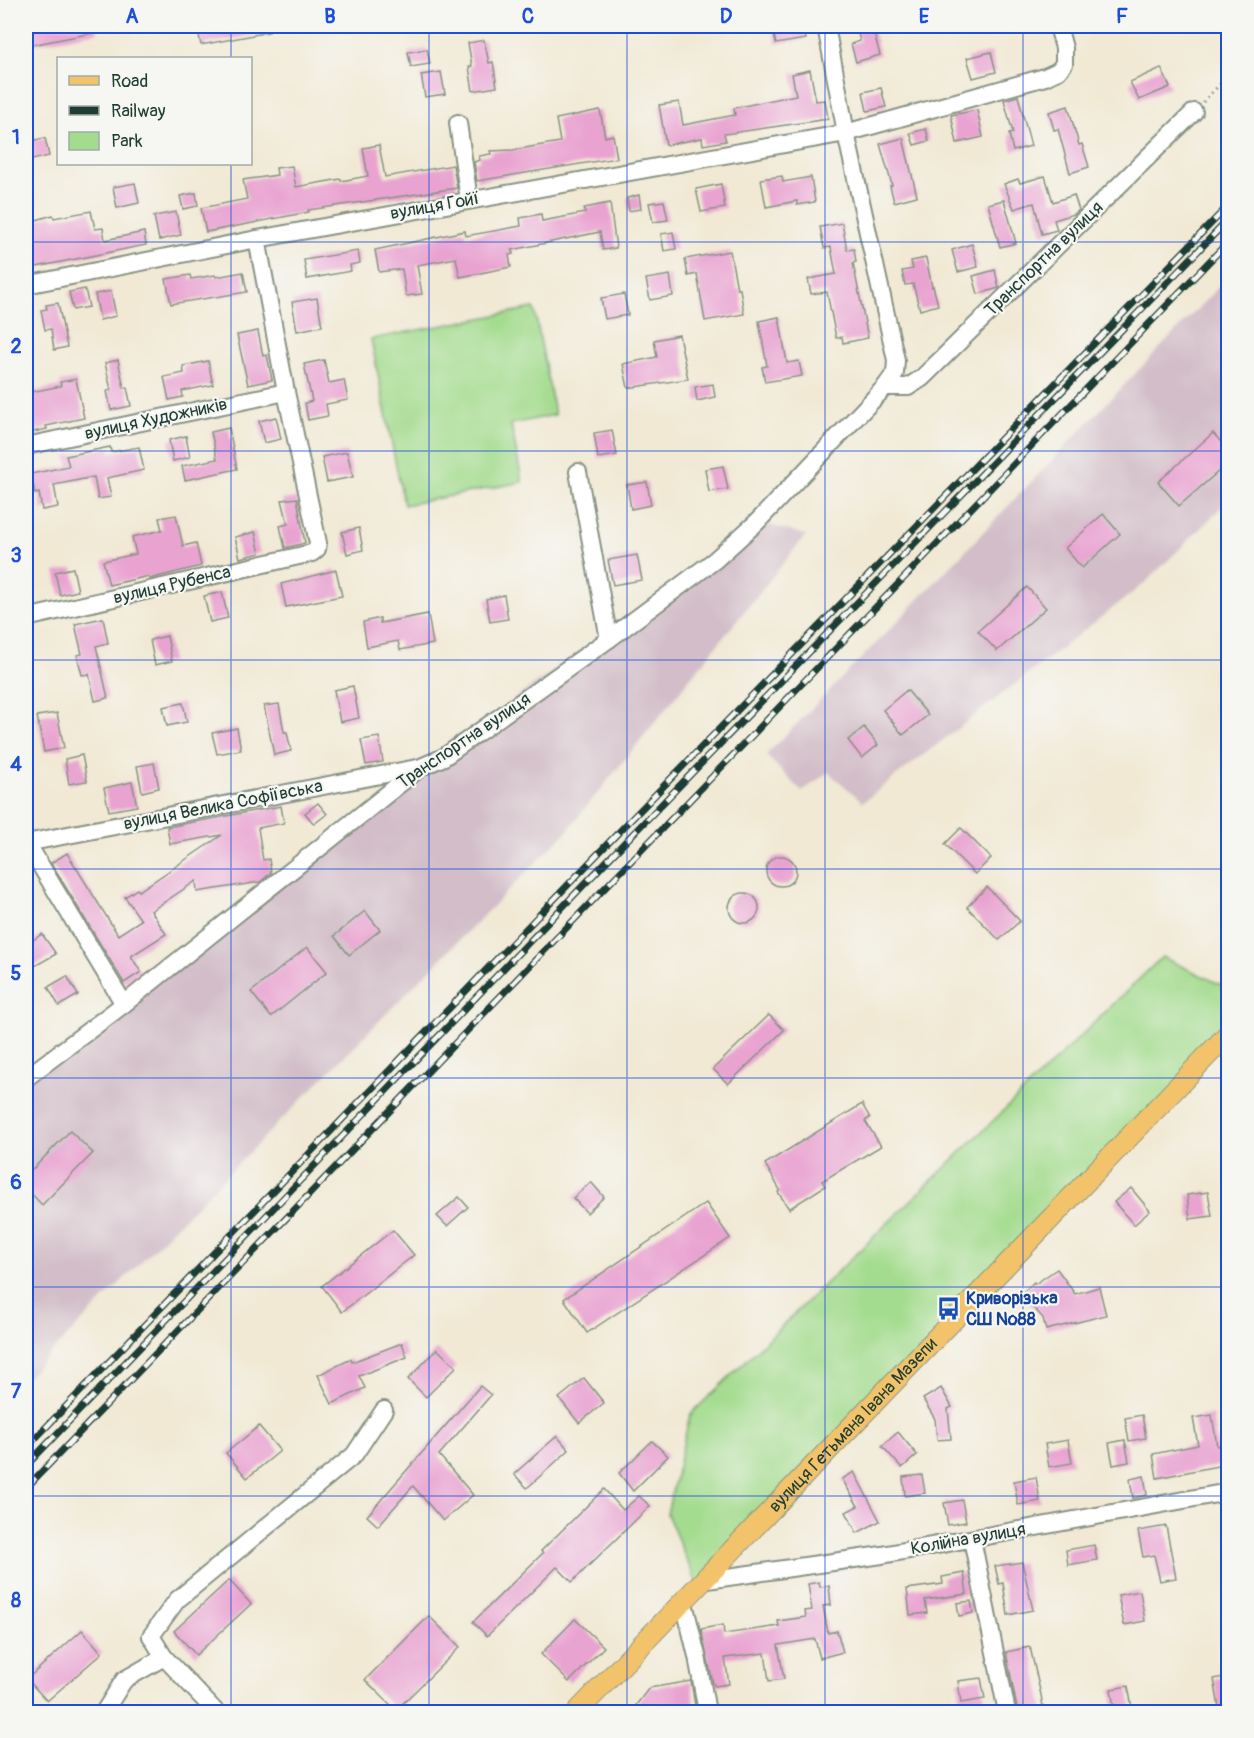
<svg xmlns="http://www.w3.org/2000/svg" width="1254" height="1738" font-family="Pangolin,sans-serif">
	<rect width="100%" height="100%" fill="#f6f6f2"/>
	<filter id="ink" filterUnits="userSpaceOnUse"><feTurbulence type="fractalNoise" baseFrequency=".0167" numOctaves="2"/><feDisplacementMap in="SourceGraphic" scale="12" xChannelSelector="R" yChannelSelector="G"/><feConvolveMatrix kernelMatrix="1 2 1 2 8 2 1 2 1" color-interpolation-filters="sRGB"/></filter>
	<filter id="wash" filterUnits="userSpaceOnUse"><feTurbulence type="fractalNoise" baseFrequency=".008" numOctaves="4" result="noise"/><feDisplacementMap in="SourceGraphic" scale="24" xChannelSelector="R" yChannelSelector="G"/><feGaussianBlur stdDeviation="1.35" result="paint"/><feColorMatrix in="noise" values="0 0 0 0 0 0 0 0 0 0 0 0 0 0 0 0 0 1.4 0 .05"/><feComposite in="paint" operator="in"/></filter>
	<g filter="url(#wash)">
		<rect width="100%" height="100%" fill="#f1e9d4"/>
		<g fill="#d2bdc8">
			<polygon points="1228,277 1228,501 1145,583 863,802 828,772 802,792 766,755 893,626"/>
			<polygon points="757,522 806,535 567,831 26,1378 26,1078 421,767"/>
		</g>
		<g fill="#a4dc8f" stroke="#628c62" stroke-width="1.5">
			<polygon points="534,308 555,415 511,424 522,482 404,505 371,339"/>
			<polygon points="1162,957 1228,988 1228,1036 700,1591 667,1514 690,1415"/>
		</g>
		<g id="blocks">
			<g fill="#e9a3d1">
				<polygon points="26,26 97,26 98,32 26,46"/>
				<polygon points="197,26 268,26 269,32 201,45"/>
				<polygon points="772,26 803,26 806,39 776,44"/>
				<polygon points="856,26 872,26 880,55 856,62 851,44 860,41"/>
				<polygon points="484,40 489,63 493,62 497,87 473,91 469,67 472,66 468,43"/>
				<polygon points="427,49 430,64 411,67 408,52"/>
				<polygon points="991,52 996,72 973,78 967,58"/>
				<polygon points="1161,68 1170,87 1139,100 1130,82"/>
				<polygon points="810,70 816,101 825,100 828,119 724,134 726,141 703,145 702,138 666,145 659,105 679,102 683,125 735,115 734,108 796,95 792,74"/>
				<polygon points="441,72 445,94 425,97 421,75"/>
				<polygon points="881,88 886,107 867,111 863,92"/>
				<polygon points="1018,96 1031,146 1013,151 1009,134 1013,133 1004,100"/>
				<polygon points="1068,106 1079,145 1082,144 1089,167 1070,173 1058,129 1054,130 1049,112"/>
				<polygon points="600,110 605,137 613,135 617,158 477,181 474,162 480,160 479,156 491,154 490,151 513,150 560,142 556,119"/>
				<polygon points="977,110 983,137 957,143 951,115"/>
				<polygon points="926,129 929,141 914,145 910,133"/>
				<polygon points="45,138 49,156 27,161 26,142"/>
				<polygon points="903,138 917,196 894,202 890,186 892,185 880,144"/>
				<polygon points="379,145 385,177 453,165 457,188 308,210 309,212 206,232 201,208 247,199 243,180 277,175 276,168 292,166 296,187 341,179 341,181 368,176 363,148"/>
				<polygon points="782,176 783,182 811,177 815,202 797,205 797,201 766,207 761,179"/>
				<polygon points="1045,176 1053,202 1074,195 1079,210 1074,214 1054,220 1057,230 1042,234 1034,203 1014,209 1004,184 1018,179 1020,183"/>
				<polygon points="135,183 139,203 117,208 113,187"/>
				<polygon points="721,184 725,208 701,212 696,189"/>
				<polygon points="196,193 198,206 183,209 180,196"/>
				<polygon points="639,195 641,209 629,211 627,198"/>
				<polygon points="1004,200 1016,243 1000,247 988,204"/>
				<polygon points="664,201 668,220 653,222 649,203"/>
				<polygon points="610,203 616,248 603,250 600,232 512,250 513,254 509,255 511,267 460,277 456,258 417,265 422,294 406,296 402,269 379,272 375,250 465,231 466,236 521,226 520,218 541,214 542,221 585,213 584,208"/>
				<polygon points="91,211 95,229 103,228 105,240 144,232 146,245 26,269 26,223 53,215 54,218"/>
				<polygon points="176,212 181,235 159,240 154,216"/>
				<polygon points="842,223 847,250 854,249 856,262 853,263 868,338 843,343 842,337 836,338 827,292 811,294 808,279 836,274 831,247 824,248 820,227"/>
				<polygon points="673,232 676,249 664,251 661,234"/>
				<polygon points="972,244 978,267 958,272 952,250"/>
				<polygon points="358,251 360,263 350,265 351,271 307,279 304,260"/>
				<polygon points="730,251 737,289 740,289 744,314 705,321 697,274 688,276 685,259"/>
				<polygon points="926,258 932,287 933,286 938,305 920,310 913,284 905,285 902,271 913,269 911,261"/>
				<polygon points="995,270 999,288 978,294 973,276"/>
				<polygon points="243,272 247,292 171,304 166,279 190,275 191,279 215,275 216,277"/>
				<polygon points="670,275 673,296 650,300 646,279"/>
				<polygon points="85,289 89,307 73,310 69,292"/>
				<polygon points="111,291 116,316 100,320 95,294"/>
				<polygon points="624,294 628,315 605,319 601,298"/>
				<polygon points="317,298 322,326 297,331 292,302"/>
				<polygon points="58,303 67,347 54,350 51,329 45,330 41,310 47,309 46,305"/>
				<polygon points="779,317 787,363 799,361 802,376 765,382 762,367 767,366 759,321"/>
				<polygon points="258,331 263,356 267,355 272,380 248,385 237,335"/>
				<polygon points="679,335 688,379 628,388 623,364 657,357 654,340"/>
				<polygon points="118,360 124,388 127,387 131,406 111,410 107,391 111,390 105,363"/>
				<polygon points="324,360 329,383 344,380 348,400 326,404 328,416 308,420 305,403 312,401 304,364"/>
				<polygon points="208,361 213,385 182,391 183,397 169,400 164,377 184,373 183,366"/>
				<polygon points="76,379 84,418 46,426 47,429 29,433 26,415 26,393 61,386 60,382"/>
				<polygon points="713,384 715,397 697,401 695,387"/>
				<polygon points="276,417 281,439 264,443 259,421"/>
				<polygon points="229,428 237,469 185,480 182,466 217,459 211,432"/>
				<polygon points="612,430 617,455 598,458 594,433"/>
				<polygon points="1213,433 1228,450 1228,463 1179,506 1158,482"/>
				<polygon points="186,436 190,457 173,461 169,440"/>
				<polygon points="110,447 111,452 139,447 144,470 107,478 111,497 98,499 94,477 54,485 58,507 42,510 39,493 35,494 31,474 69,466 66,456"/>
				<polygon points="347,452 353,477 327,482 322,457"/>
				<polygon points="723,466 728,489 709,492 705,469"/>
				<polygon points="647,482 651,505 631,509 627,485"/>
				<polygon points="297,498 305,543 285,548 280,526 288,524 282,500"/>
				<polygon points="1103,514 1120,534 1082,568 1065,548"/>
				<polygon points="176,515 183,546 196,543 201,566 149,579 149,576 109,585 103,561 136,554 132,537 162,530 159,518"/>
				<polygon points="359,528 363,550 347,554 342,532"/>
				<polygon points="255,532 260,553 240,558 235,537"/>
				<polygon points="637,555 642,580 613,585 608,560"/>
				<polygon points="73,568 78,591 60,595 55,572"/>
				<polygon points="336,570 342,596 286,607 281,584"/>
				<polygon points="1027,587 1046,608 997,651 978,631"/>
				<polygon points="222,592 228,618 210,622 204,596"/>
				<polygon points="504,595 508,619 490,622 486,599"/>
				<polygon points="428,614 433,644 400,650 398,641 367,647 363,622 380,618 380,623"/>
				<polygon points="103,618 108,643 96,646 108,698 95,701 89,674 82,675 77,655 82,654 75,624"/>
				<polygon points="167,636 172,661 155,665 150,640"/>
				<polygon points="353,686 359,718 340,722 334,690"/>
				<polygon points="907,690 928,715 903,735 883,710"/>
				<polygon points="183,703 187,722 167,726 163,707"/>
				<polygon points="279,704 284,732 287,732 291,751 274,755 264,706"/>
				<polygon points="57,713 64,748 44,752 37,716"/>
				<polygon points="864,727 878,745 862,758 848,740"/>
				<polygon points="237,728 241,750 217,754 212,733"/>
				<polygon points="379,737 383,762 366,765 361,740"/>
				<polygon points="82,755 87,781 69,784 65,759"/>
				<polygon points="154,763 159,788 142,792 137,766"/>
				<polygon points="132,782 137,806 109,811 104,788"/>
				<polygon points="318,803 327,814 314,824 305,813"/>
				<polygon points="281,806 284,823 258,828 263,860 269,859 271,873 260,882 197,892 196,881 151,911 166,934 131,956 141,972 124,983 51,863 67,853 118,935 141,920 125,897 137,889 139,891 222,835 170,844 167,827"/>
				<polygon points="961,828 991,858 975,874 945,844"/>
				<circle cx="781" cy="871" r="15"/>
				<polygon points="987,887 1020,921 999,940 967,907"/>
				<circle cx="744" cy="908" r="15"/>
				<polygon points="365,911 380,930 349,955 334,936"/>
				<polygon points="42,934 56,954 26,971 26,945"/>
				<polygon points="307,947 327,972 271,1017 251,992"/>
				<polygon points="67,976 78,995 59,1006 48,987"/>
				<polygon points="769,1015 784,1030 728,1084 713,1069"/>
				<polygon points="862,1104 870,1118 865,1121 881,1146 822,1181 825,1186 789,1209 778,1192 780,1190 765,1164"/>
				<polygon points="70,1131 93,1153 42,1205 26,1188 26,1176"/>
				<polygon points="591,1182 604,1197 587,1213 573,1198"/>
				<polygon points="1131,1188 1150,1211 1134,1225 1114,1202"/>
				<polygon points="1208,1192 1212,1216 1190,1219 1187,1195"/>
				<polygon points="459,1197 468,1207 447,1226 437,1216"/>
				<polygon points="706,1203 730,1238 587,1333 564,1299"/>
				<polygon points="393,1230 414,1255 342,1312 322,1286"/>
				<polygon points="1057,1269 1075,1294 1099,1287 1106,1315 1046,1330 1043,1318 1021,1294 1034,1282 1035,1284"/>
				<polygon points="402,1343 407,1357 359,1376 365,1388 332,1404 318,1375 351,1359 352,1362"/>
				<polygon points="437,1349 456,1367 426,1397 408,1379"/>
				<polygon points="584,1378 604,1403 579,1423 559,1398"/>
				<polygon points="480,1386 491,1395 439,1455 473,1495 443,1521 413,1486 378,1526 367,1516"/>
				<polygon points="941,1388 952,1407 948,1409 951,1439 937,1440 935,1419 923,1399"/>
				<polygon points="1142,1415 1146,1438 1129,1441 1125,1418"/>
				<polygon points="1212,1415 1217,1446 1228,1444 1228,1464 1157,1478 1153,1454 1198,1445 1193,1418"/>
				<polygon points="259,1426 280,1451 247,1478 226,1453"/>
				<polygon points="898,1432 917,1455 902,1468 882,1446"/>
				<polygon points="557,1436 569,1450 527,1488 514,1474"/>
				<polygon points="1068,1440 1072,1463 1049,1467 1045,1444"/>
				<polygon points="1125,1440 1129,1462 1113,1465 1109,1443"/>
				<polygon points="652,1441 668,1456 633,1491 619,1473"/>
				<polygon points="854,1472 880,1521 857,1533 846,1512 858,1506 842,1479"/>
				<polygon points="922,1475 925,1493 905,1496 903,1477"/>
				<polygon points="1144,1476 1147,1495 1133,1498 1130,1479"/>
				<polygon points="1036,1477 1040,1501 1018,1505 1014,1481"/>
				<polygon points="604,1489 623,1510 639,1496 650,1506 572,1582 557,1567 487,1636 473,1622 543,1553 541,1551"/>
				<polygon points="962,1500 966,1522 948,1525 944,1503"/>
				<polygon points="1166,1526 1176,1578 1160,1581 1154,1555 1143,1557 1138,1531"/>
				<polygon points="1094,1545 1097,1560 1068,1565 1066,1550"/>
				<polygon points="1022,1562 1033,1610 1008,1615 1003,1583 999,1584 995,1566"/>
				<polygon points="964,1573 967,1594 925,1600 927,1613 910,1615 907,1589 943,1584 942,1577"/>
				<polygon points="229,1580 251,1604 196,1655 174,1631"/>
				<polygon points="819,1582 820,1587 829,1586 831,1605 823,1606 828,1633 837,1631 843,1652 820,1658 815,1639 778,1645 784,1679 769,1681 765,1653 725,1658 729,1684 715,1686 713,1683 701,1629 723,1625 724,1634 779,1626 778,1621 806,1617 805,1611 812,1610 808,1584"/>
				<polygon points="1140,1591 1145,1621 1124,1625 1118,1595"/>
				<polygon points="971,1601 973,1613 959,1616 957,1603"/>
				<polygon points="429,1616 460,1647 396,1710 365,1680"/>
				<polygon points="575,1619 604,1647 569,1682 541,1654"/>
				<polygon points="82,1630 102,1653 47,1701 27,1679"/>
				<polygon points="1030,1647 1041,1695 1044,1713 1018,1713 1006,1652"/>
				<polygon points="1228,1676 1228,1713 1220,1713 1214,1679"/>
				<polygon points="981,1678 985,1699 961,1703 958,1681"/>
				<polygon points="691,1681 695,1706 659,1713 630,1713 649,1688"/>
				<polygon points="1128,1686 1133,1713 1115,1713 1111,1689"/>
			</g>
		</g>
	</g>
	<g filter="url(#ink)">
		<use href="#blocks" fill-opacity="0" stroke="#889384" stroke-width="1.5"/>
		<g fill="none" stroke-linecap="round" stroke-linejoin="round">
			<defs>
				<g id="minor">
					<polyline points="826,26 846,133 1045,77 1058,71 1064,64 1064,48 1058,26"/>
					<polyline points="458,123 469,200"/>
					<polyline points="26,285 257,239 846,133 896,360 895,373 885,387 757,522 715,560 609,639 444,757 421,767 124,1004 26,1078"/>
					<polyline points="885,387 908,387 922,378 1194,112"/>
					<polyline points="26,446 286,392"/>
					<polyline points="578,472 609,639"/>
					<polyline points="26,618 312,553 317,549 318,543 286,392 257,239"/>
					<polyline points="26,843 417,768"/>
					<polyline points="27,843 124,1004"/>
					<polyline points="972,1539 1007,1712"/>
					<polyline points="707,1580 882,1555 1228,1492"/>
					<polyline points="684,1603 697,1656 707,1712"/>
					<polyline points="104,1712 124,1680 164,1657"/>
					<polyline points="216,1712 164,1657 151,1636 177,1600 354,1455 384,1410"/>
				</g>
				<g id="major">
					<path id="s1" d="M577 1712 1228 1034"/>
				</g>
			</defs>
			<use href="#minor" stroke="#889384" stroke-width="20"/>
			<use href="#major" stroke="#889384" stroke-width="22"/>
			<polyline stroke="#889384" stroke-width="3" stroke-dasharray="1.5 4.5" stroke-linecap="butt" points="1203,102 1223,81 1228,79"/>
			<use href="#minor" stroke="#fff" stroke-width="16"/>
			<use href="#major" stroke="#f2c36a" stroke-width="20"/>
			<defs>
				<g id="rail">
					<polyline points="26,1448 616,835 1228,206"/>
					<polyline points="26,1466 625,842 1228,220"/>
					<polyline points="26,1488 1228,242"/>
				</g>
			</defs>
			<use href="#rail" stroke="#1f3d34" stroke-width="7"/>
			<use href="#rail" stroke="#f6f6f2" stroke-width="4.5" stroke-dasharray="14" stroke-linecap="butt"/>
		</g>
	</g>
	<path fill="none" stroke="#1d4ed8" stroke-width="1.5" stroke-opacity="0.55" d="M231 26V58M429 26V1712M627 26V1712M825 26V1712M1023 26V1712M231 164V1712M26 242H1228M26 451H1228M26 660H1228M26 869H1228M26 1078H1228M26 1287H1228M26 1496H1228"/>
	<defs>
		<symbol id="bus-bare" viewBox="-9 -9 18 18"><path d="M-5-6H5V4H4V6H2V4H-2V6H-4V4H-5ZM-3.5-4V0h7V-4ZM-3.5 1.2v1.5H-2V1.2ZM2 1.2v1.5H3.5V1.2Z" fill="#1a4fb4" stroke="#f6f6f2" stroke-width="2.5" paint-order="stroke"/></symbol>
	</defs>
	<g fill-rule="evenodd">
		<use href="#bus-bare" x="932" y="1292" width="33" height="33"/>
	</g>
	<g text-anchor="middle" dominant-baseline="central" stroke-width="4.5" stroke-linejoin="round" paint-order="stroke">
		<g font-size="18" fill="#1f3d34" stroke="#f6f6f2">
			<text transform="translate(435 206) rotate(-10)">вулиця Гойї</text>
			<text transform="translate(1044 259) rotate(-44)">Транспортна вулиця</text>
			<text transform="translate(156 419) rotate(-12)">вулиця Художників</text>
			<text transform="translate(172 585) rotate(-13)">вулиця Рубенса</text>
			<text transform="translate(464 741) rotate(-34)">Транспортна вулиця</text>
			<text transform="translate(223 805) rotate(-11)">вулиця Велика Софіївська</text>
			<text stroke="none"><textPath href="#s1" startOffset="398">вулиця Гетьмана Івана Мазепи</textPath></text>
			<text transform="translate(968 1539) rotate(-10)">Колійна вулиця</text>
		</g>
		<g font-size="18" font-weight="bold" fill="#164399" stroke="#f6f6f2" text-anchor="start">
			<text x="966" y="1298">Криворізька<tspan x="966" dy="21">СШ №88</tspan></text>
		</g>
	</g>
	<rect width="1254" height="1738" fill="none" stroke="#f6f6f2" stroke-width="66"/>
	<rect x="57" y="57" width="195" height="108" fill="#f6f6f2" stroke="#a0aca6" stroke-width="1.5"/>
	<rect x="69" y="76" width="30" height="9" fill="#f2c36a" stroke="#a0aca6" stroke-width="1.5"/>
	<text x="111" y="87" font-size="18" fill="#1f3d34">Road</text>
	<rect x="69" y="106" width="30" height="9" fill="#1f3d34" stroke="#a0aca6" stroke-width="1.5"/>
	<text x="111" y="117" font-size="18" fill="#1f3d34">Railway</text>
	<rect x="69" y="132" width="30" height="18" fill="#a4dc8f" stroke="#a0aca6" stroke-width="1.5"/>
	<text x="111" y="147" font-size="18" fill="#1f3d34">Park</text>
	<rect x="33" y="33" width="1188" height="1672" fill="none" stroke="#1d4ed8" stroke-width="2"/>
	<g font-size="20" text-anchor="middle" font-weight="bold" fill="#1d4ed8">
		<text x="132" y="23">A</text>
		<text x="330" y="23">B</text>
		<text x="528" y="23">C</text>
		<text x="726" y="23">D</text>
		<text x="924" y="23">E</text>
		<text x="1122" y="23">F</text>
		<text x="16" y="144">1</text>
		<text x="16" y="353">2</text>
		<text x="16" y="562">3</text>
		<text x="16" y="771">4</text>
		<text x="16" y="980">5</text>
		<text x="16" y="1189">6</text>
		<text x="16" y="1398">7</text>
		<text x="16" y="1607">8</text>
	</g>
</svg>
